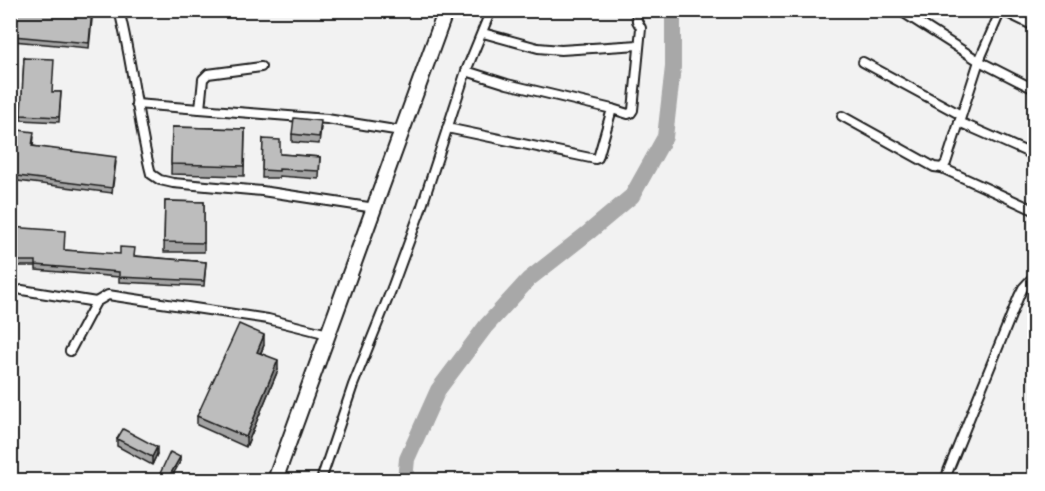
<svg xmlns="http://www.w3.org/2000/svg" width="1045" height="491" font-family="Delius,sans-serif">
	<rect width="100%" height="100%" fill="#f2f2f2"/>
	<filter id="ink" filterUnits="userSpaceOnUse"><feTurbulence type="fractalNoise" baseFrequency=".0167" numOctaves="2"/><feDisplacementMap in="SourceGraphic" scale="12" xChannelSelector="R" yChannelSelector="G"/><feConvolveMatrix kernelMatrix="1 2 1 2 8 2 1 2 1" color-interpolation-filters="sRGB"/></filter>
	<g filter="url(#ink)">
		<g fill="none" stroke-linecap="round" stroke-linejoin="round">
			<polyline stroke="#a8a8a8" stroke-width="16" points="405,480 407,459 438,390 486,326 529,279 589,232 632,196 665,137 673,67 673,10"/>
			<defs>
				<g id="street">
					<path d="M119 10C133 64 137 120 151 174L160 180 173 183 262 191 375 208"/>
					<polyline points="899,10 979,61 1034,89"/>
					<polyline points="1001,10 1034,26"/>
					<polyline points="483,33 538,48 561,50 639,45"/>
					<polyline points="863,62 961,115"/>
					<polyline points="136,104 327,119 401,131"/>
					<polyline points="200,109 203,79 208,74 261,67"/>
					<polyline points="612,109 628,114 631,113 633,110 641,28 637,21 636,10"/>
					<polyline points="842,116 934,167 942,168 1034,210"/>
					<polyline points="959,122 1034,155"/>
					<polyline points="447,128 595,159 598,158 612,109 507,84 466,71"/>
					<polyline points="942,168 946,163 979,61 1001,10"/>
					<polyline points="22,290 96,302"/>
					<polyline points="70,351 96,302 108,295 268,319 328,334"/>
					<polyline points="321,480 353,385 392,288 421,209 466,71 491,10"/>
					<polyline points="946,480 948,471 1019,296 1023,288 1034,276"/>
				</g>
				<polyline id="highway" points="275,480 446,10"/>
			</defs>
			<use href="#street" stroke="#1c1c1c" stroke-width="12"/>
			<use href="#highway" stroke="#1c1c1c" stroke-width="18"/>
			<use href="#street" stroke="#fff" stroke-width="8"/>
			<use href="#highway" stroke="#fff" stroke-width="14"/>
		</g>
		<g fill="#a3a3a3" stroke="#1c1c1c" stroke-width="1.5">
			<polygon points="93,10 89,48 13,41 13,36"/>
			<polygon points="346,10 359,10 359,13"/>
			<polygon points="24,58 52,92 61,92 59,122 21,120"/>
			<polygon points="172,127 245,129 244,176 171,174"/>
			<polygon points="321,128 319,144 292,142 292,134"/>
			<polygon points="10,129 34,137 33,146 116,162 112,193 10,180"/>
			<polygon points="263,139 280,154 320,157 319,179 279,176 279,178 262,178"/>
			<polygon points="165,201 204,202 204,252 164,252"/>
			<polygon points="10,227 64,250 206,262 204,286 119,282 119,277 36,270 36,266 10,266"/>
			<polygon points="264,345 261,353 278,370 246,447 197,425 197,416"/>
			<polygon points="117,439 157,454 152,465 117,446"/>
		</g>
		<g fill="#848484" stroke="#1c1c1c" stroke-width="1.5">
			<polygon points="264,335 264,345 257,361 257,352"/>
			<polygon points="278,360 278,370 246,447 246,437"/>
			<polygon points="157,447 157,454 152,465 152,457"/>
			<polygon points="180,457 180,462 170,480 170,475"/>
		</g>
		<g fill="#bdbdbd" stroke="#1c1c1c" stroke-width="1.5">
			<polygon points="16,10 92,10 89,43 13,36"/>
			<polygon points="24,58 54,59 52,92 61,92 59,117 21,115"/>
			<polygon points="294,118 321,121 319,137 292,134"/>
			<polygon points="172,127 245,129 244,166 171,164"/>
			<polygon points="10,129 34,132 32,146 116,157 112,188 10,175"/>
			<polygon points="263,139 280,140 280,154 320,157 319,171 279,169 279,171 262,170"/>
			<polygon points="165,201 204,202 204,243 164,242"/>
			<polygon points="10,227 65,231 64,250 120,254 120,247 135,248 134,256 206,262 204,281 119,277 119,272 36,265 36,261 10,261"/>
			<polygon points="239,324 264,335 257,352 278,360 246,437 197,416"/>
			<polygon points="123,429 157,447 152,457 117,439"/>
			<polygon points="170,452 180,457 170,475 174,477 172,480 157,480"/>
		</g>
	</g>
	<rect width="1045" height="491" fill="none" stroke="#fff" stroke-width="36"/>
	<rect x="18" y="18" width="1009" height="455" fill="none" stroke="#1c1c1c" stroke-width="2" filter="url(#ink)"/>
</svg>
